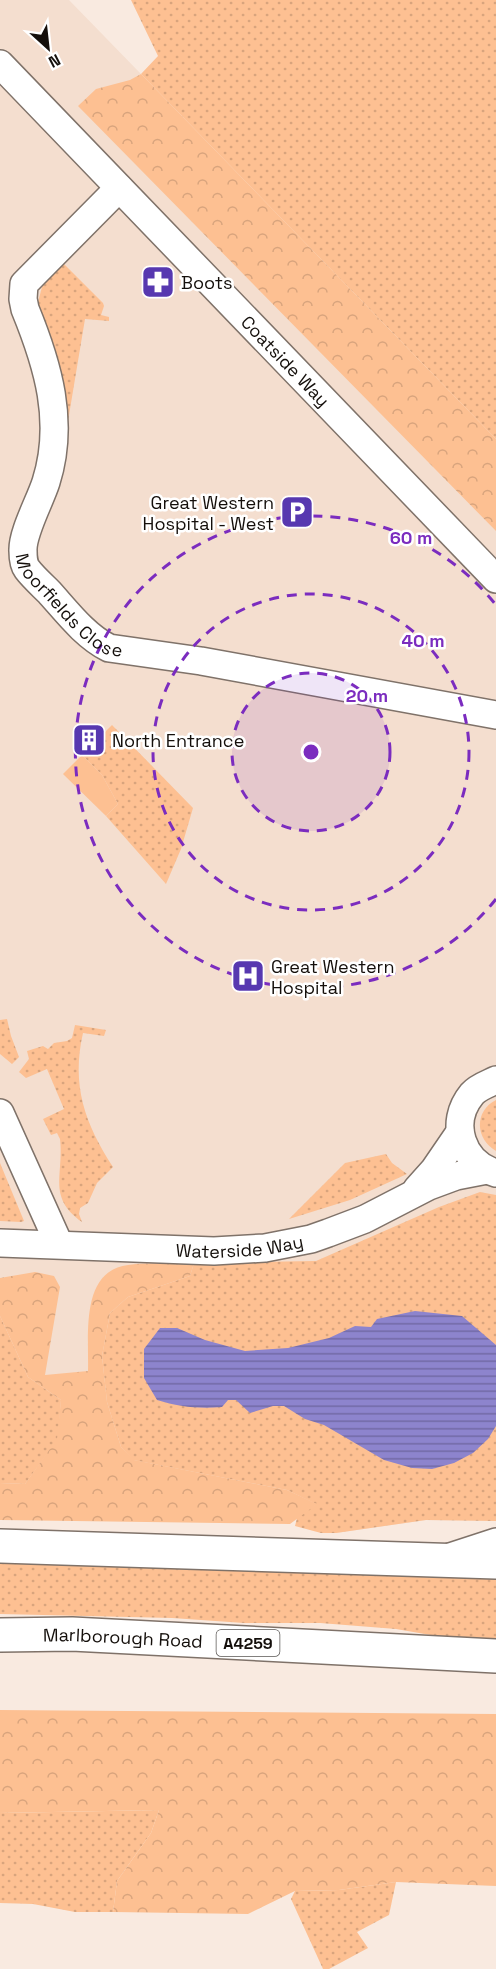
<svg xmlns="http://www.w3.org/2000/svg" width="496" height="1969" font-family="'Space Grotesk',sans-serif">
	<defs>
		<pattern id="grass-dots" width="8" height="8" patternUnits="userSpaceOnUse" patternTransform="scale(1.5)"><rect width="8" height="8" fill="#fdc092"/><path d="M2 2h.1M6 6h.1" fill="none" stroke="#d8a47d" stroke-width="1.8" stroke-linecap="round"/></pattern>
		<pattern id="forest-crowns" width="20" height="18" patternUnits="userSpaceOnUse" patternTransform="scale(1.5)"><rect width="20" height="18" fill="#fdc092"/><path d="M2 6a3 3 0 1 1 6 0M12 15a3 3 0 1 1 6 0" fill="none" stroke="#d8a47d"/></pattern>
		<pattern id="water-rules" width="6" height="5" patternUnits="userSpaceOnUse" patternTransform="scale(1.5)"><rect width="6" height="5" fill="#8d84cd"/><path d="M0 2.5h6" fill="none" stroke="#726aa5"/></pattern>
	</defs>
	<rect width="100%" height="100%" fill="#f9eae0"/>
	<polygon fill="#f4decf" points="0,0 69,0 496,439 496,1521 426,1520 336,1533 311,1522 295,1519 0,1515"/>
	<g fill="url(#grass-dots)">
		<polygon points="131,0 496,0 496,439 141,74 158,56"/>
		<polygon points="63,263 103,303 104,306 101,315 109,317 109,321 85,319 63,451 38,302 42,287"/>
		<polygon points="112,725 193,808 181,849 166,884 106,816 118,804 102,775 82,755"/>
		<polygon points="7,1019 11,1036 19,1057 12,1064 0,1054 0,1020"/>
		<path d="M75 1025 106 1030 104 1036 83 1033C71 1085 85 1124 113 1167L97 1183 88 1203 80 1208 79 1214 82 1222C47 1197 64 1176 60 1139L57 1133 51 1135 43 1119 64 1109 47 1069 26 1078 19 1072 29 1059 27 1051 43 1046 48 1049 54 1043 67 1041 72 1038Z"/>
		<path d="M496 1100V1151C475 1139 474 1111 496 1100Z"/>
		<polygon points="386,1154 392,1163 407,1174 350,1200 289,1219 345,1163"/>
		<polygon points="0,1163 24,1221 21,1222 0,1221"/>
		<polygon points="480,1192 496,1195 496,1521 426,1520 336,1533 321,1533 295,1526 297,1518 316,1504 287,1490 133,1460 121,1447 107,1402 102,1356 110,1313 128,1297 190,1276 194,1263 316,1261 439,1207"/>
		<polygon points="0,1316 28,1377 61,1400 58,1439 25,1484 0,1483"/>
		<polygon points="0,1563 167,1566 496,1578 496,1642 448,1638 396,1629 320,1623 244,1623 172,1618 0,1614"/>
		<polygon points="159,1810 151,1833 117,1881 113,1912 75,1912 33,1904 0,1903 0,1813"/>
		<polygon points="396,1882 389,1915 357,1932 368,1948 329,1969 323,1969 291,1899 295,1891 339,1890"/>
	</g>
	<g fill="url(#forest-crowns)">
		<polygon points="141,74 496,439 496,531 78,106 96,89 130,80"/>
		<path d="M194 1263 190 1276 128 1297 110 1313 102 1356 107 1402 121 1447 134 1460 287 1490 317 1504 290 1524 0 1520V1483L25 1484 57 1439 61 1400 28 1377 0 1316V1278L35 1272 54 1276 60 1287 45 1375 88 1371C89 1335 80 1271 128 1265 149 1262 172 1264 194 1263Z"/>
		<polygon points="0,1710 496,1714 496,1886 396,1882 339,1890 295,1891 248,1914 113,1912 117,1881 151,1833 159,1810 0,1813"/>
	</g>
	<polygon fill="#fdc092" points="82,755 102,775 118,804 106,816 63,774"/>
	<path fill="url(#water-rules)" d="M415 1311 462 1316 496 1345V1426L488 1439 473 1453 454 1463 432 1469 412 1468 384 1460 324 1425 305 1419 284 1406H273L250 1413 236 1400H228L222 1407C199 1409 179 1407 157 1400L144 1378V1349L160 1328H177L205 1340 245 1351 288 1348 329 1338 355 1326 371 1327 377 1319Z"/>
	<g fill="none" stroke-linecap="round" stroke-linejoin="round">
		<defs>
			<g id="minor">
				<path id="s1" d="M0 64 496 579"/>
				<path id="s2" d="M119 188 24 284 23 299 25 309C48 365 65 422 46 482 40 501 22 533 23 551 23 557 24 565 27 569 33 577 42 585 49 592 67 612 85 636 109 648L201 661 496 715"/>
				<path d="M496 1080C488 1084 478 1087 472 1094 448 1123 462 1163 496 1173"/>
				<polyline points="0,1113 59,1244"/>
				<polyline points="417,1189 434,1170 460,1132"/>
				<path id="s3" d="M0 1243 214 1251 265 1248 311 1239 328 1233 365 1219 429 1186 456 1176 487 1170"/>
				<polyline points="450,1557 496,1542"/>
			</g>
			<g id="primary">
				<polyline points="0,1546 496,1562"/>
				<path id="s4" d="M0 1635 72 1634 496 1656"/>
			</g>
		</defs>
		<use href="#minor" stroke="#7f7269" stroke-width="30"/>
		<use href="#primary" stroke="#7f7269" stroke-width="36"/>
		<use href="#minor" stroke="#fff" stroke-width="27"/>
		<use href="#primary" stroke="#fff" stroke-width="33"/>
	</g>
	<circle cx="311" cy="752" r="79" fill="#7b2cbf" fill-opacity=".12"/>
	<g fill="none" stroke="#7b2cbf" stroke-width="3" stroke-dasharray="10 8">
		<circle cx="311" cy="752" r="79"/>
		<circle cx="311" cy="752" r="158"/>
		<path d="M496 899A236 236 0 1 1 496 605"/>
	</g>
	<defs>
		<symbol id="pharmacy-square" viewBox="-11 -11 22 22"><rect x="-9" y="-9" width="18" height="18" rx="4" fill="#5738b0" stroke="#fff"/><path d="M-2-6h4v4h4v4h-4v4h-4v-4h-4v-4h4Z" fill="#fff"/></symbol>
		<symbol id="parking-square" viewBox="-11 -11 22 22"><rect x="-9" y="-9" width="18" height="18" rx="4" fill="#5738b0" stroke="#fff"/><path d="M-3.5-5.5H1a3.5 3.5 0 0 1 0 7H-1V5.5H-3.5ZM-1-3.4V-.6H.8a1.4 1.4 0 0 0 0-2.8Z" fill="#fff"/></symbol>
		<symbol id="building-square" viewBox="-11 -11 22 22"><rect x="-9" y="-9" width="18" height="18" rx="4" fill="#5738b0" stroke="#fff"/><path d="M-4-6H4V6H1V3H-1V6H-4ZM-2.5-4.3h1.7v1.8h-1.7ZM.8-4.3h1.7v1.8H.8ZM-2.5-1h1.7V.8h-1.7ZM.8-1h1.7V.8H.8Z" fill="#fff"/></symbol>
		<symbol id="hospital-square" viewBox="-11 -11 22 22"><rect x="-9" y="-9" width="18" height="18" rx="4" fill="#5738b0" stroke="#fff"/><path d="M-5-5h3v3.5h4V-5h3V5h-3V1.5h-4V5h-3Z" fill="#fff"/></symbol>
	</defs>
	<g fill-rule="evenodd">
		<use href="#pharmacy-square" x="139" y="263" width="38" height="38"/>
		<use href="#parking-square" x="278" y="493" width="38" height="38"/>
		<use href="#building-square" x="70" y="721" width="38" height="38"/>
		<use href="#hospital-square" x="229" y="957" width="38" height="38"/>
	</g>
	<g text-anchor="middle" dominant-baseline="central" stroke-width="5" stroke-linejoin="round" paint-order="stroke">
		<rect fill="#fff" stroke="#5a5754" stroke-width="1.5" x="216.5" y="1630" width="63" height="26" rx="4.5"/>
		<g font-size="16" font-weight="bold" fill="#140f0b">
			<text x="248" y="1643">A4259</text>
		</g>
		<g font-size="18" fill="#140f0b" stroke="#fff" text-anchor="start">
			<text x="181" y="282">Boots</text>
			<text x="274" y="502" text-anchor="end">Great Western<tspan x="274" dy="21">Hospital - West</tspan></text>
			<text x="112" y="740">North Entrance</text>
			<text x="271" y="966">Great Western<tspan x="271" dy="21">Hospital</tspan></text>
		</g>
		<g font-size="18" fill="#140f0b" stroke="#fff">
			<text stroke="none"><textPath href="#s1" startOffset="412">Coatside Way</textPath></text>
			<text stroke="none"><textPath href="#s2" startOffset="486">Moorfields Close</textPath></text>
			<text stroke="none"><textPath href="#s3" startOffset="240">Waterside Way</textPath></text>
			<text stroke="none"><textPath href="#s4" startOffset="123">Marlborough Road</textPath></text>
		</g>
	</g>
	<circle cx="311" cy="752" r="9" fill="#7b2cbf" stroke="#fff" stroke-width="3"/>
	<g font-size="18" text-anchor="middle" font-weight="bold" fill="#7b2cbf" stroke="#fff" stroke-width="5" stroke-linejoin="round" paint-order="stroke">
		<text x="411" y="544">60 m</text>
		<text x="423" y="647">40 m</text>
		<text x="367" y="702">20 m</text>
	</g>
	<g transform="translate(48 48) rotate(153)" stroke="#ffffff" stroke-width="4.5" paint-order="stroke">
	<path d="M0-4.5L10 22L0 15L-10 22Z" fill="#140f0b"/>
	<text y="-9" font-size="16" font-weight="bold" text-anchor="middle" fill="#140f0b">N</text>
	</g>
</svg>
